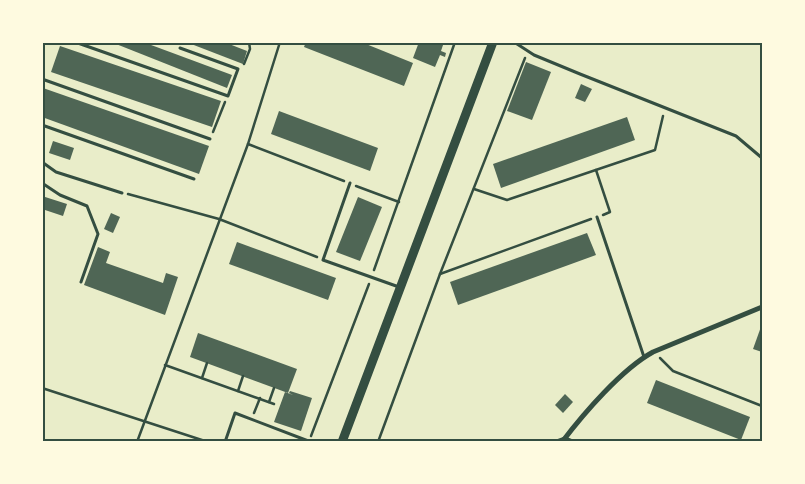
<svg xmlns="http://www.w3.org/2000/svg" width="805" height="484" font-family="Inter,sans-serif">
	<rect width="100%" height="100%" fill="#e9edc9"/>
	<g fill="#4f6655">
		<polygon points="111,42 143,42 232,75 227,88"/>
		<polygon points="186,42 224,42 247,51 243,64"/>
		<polygon points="306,42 361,42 413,63 404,86 304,47"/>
		<polygon points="419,42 444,42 441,51 446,53 445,57 440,55 435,67 413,58"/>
		<polygon points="60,46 221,101 212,127 51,72"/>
		<polygon points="526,62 551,72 532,120 507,111"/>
		<polygon points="581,84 592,89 585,102 575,98"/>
		<polygon points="43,88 209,146 199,174 42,117"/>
		<polygon points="279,111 378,148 370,171 271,134"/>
		<polygon points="627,117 635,140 501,188 493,164"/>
		<polygon points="53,141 74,148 70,160 49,153"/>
		<polygon points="42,196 67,204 63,216 42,209"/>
		<polygon points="358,197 382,207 360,261 336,252"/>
		<polygon points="111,213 120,217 113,233 104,229"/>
		<polygon points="587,233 596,255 458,305 450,282"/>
		<polygon points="237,242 336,278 328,300 229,264"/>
		<polygon points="98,247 110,252 106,263 163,283 166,273 178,277 165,315 84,285"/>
		<polygon points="762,324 762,352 753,349"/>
		<polygon points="198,333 297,369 288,393 190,357"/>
		<polygon points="656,380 750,417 741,440 647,403"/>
		<polygon points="290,391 312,398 301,431 274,422 285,392 293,395 289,393"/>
		<polygon points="565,394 573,402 563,413 555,405"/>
	</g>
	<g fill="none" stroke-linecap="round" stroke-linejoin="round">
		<g stroke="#344e41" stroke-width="2.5">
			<polyline points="244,64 250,49 249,42"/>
			<polyline points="213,132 225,102"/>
			<polyline points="248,144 344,181"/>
			<polyline points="596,170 610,212 603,215"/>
			<polyline points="356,186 399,202"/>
			<polyline points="474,189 507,200 655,150 663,116"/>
			<polyline points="128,194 219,219 317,257"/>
			<polyline points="374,270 455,42"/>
			<polyline points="440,274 591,219"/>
			<polyline points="660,358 673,371 762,406"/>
			<polyline points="165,365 274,404"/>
			<polyline points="202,378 207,363"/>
			<polyline points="42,388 208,442"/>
			<polyline points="238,391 243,376"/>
			<polyline points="269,402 274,388"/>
			<polyline points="254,413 260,398"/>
			<polyline points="311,436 369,284"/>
			<polyline points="137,442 248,144 280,42"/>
			<polyline points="378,442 440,274 525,58"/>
		</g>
		<g stroke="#344e41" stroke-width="3">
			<polyline points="75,42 228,96 238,69 180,48"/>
			<polyline points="514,42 534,55 580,74 736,136 762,158"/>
			<polyline points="42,79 210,139"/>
			<polyline points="42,125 194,179"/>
			<polyline points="42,162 56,172 122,193"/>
			<polyline points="42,183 60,195 87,206 98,234 81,282"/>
			<polyline points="350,183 323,260 399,287"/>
			<polyline points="597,217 644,357"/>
			<polyline points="225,442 235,413 311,442"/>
			<polyline points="554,442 565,438 575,442"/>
		</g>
		<path stroke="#344e41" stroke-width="5" d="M562 442C584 413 622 369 653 352L762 307"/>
		<polyline stroke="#344e41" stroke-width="9" points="342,442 493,42"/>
	</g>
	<rect width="805" height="484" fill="none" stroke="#fefae0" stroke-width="88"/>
	<rect x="44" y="44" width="717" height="396" fill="none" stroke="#344e41" stroke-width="2"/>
</svg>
